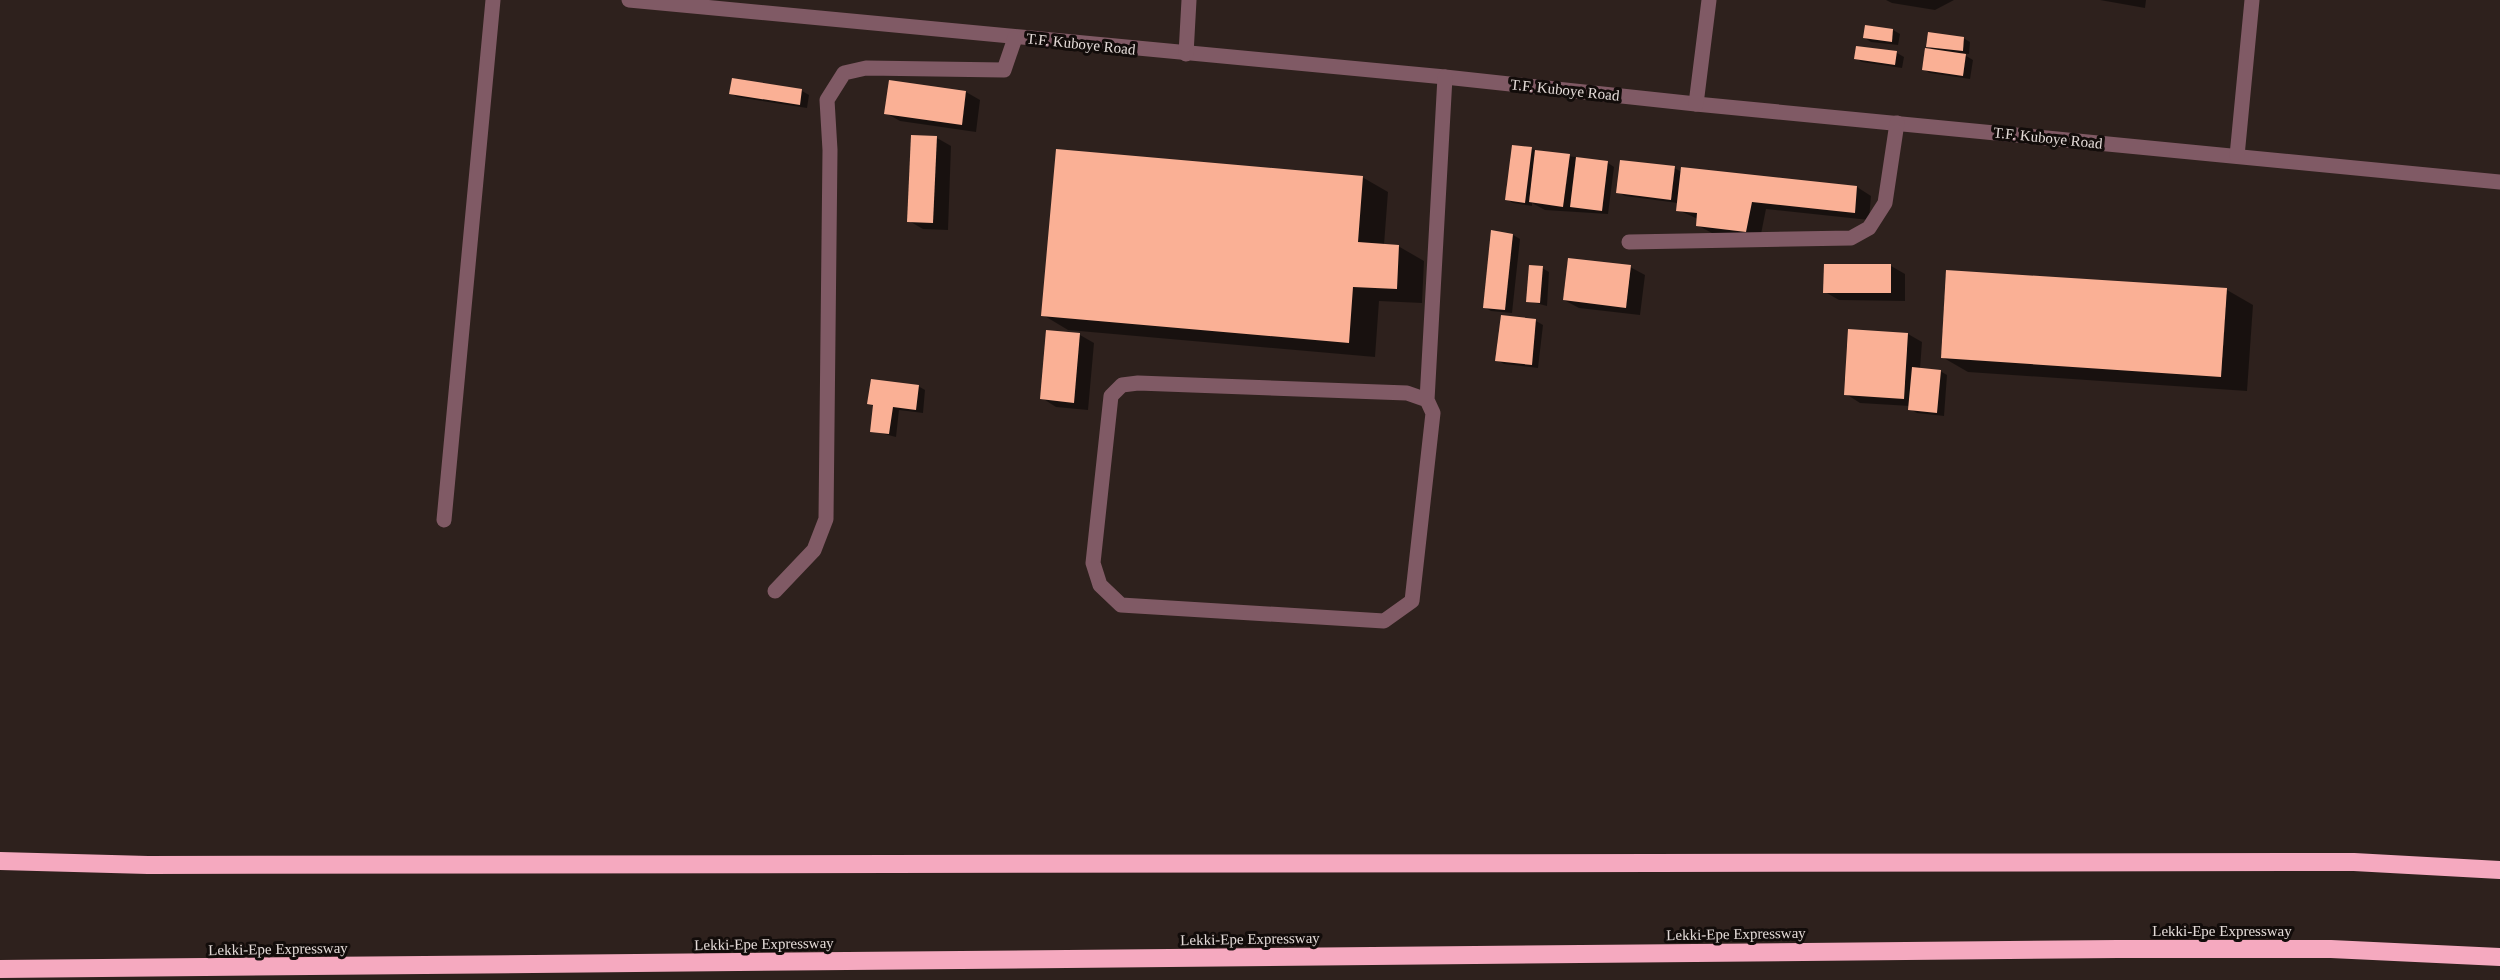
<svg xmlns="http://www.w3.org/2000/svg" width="2500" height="980" font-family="'Times New Roman',serif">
	<rect width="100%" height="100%" fill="#2e211d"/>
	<g fill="#0007">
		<polygon points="1886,0 1954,0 1935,10 1892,3"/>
		<polygon points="2100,0 2146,0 2145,8"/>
		<polygon points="1866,27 1893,30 1900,34 1898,45 1871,42 1865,38"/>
		<polygon points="1963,38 1970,42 1969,54 1961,53 1973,60 1970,79 1930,73 1923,69 1938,52 1927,46"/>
		<polygon points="1897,53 1904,57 1902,68 1862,62 1856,58"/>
		<polygon points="733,80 802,91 809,95 807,108 737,97 731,93"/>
		<polygon points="966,92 980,100 976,132 900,121 886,113"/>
		<polygon points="912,137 937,138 951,146 948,230 923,229 909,221"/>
		<polygon points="1513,146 1608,163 1614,167 1608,214 1545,210 1532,203 1532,206 1513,203 1506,199"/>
		<polygon points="1674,168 1682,172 1857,187 1871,196 1869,220 1766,209 1760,239 1712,233 1697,225 1698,219 1678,210 1678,203 1625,196 1618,192"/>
		<polygon points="1362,177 1388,192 1384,245 1398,246 1424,261 1422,303 1379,301 1375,357 1068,330 1043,315"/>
		<polygon points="1492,232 1513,235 1520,239 1512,313 1491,311 1484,307"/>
		<polygon points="1891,266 1905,274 1905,301 1839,300 1825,292"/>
		<polygon points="1630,267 1645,275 1640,315 1579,308 1564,300"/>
		<polygon points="1542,268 1549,272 1547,306 1528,301"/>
		<polygon points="1947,271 2227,290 2253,305 2247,391 1968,372 1942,357"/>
		<polygon points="1536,321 1543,325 1538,368 1504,364 1497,360"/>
		<polygon points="1908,334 1922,342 1920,369 1940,371 1947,375 1944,416 1917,413 1910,409 1910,406 1860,403 1846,394"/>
		<polygon points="1080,335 1094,343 1088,410 1056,407 1042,398"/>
		<polygon points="918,386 925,390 923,413 899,410 896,437 872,431 874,407 869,403"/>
	</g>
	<g fill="#fab095">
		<polygon points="1865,25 1893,29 1892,42 1863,38"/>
		<polygon points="1928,32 1964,37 1963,51 1926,47"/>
		<polygon points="1856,46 1897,51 1895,65 1854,59"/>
		<polygon points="1925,48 1966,54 1963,76 1922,70"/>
		<polygon points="732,78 802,89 800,105 729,94"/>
		<polygon points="889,80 966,91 962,125 884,114"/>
		<polygon points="911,135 937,136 933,223 907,222"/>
		<polygon points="1512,145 1532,147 1525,203 1505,200"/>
		<polygon points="1056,149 1363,176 1358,242 1399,245 1397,289 1353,287 1349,343 1041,316"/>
		<polygon points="1535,150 1570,154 1563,207 1529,202"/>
		<polygon points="1576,157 1608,161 1602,211 1570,207"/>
		<polygon points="1620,160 1675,166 1671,200 1616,193"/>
		<polygon points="1681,167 1857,186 1855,213 1752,202 1746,232 1696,226 1697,213 1676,211"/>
		<polygon points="1491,230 1513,234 1505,310 1483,308"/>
		<polygon points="1568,258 1631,265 1626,308 1563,300"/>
		<polygon points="1824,264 1891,264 1891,293 1823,293"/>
		<polygon points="1529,265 1543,266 1540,303 1526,302"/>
		<polygon points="1946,270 2227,288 2221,377 1941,358"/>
		<polygon points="1501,315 1536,319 1532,365 1495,361"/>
		<polygon points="1848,329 1908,333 1904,399 1844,395"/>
		<polygon points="1046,330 1080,333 1074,403 1040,399"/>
		<polygon points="1912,367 1941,370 1937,413 1908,410"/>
		<polygon points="871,379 919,385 916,410 893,407 889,434 870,432 873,405 867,404"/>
	</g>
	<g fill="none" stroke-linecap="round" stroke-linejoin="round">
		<g stroke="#805a65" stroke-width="15">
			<polyline points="629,0 1445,77 1696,104 2500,182"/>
			<polyline points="1186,54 1189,0"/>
			<polyline points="1696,104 1709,0"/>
			<polyline points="2237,156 2252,0"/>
			<polyline points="1629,242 1851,238 1869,228 1885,203 1897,123"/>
			<polyline points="1427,400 1407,393 1138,383 1122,385 1111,396 1093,563 1100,585 1121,605 1384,621 1412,601 1433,413 1427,400 1445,77"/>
			<polyline points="444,520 493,0"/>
			<polyline points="775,591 814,550 826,519 830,150 827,100 844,73 866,68 1004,70 1015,38"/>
		</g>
		<g stroke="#f5a9bf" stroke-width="18">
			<polyline points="0,861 148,865 2354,862 2500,870"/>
			<polyline points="0,969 2118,949 2331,949 2500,957"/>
		</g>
	</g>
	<g text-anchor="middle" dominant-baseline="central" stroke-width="6" stroke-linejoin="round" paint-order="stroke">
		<g font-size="15" fill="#e4dbd8" stroke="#120c0a">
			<text transform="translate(1081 44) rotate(6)">T.F. Kuboye Road</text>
			<text transform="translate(1565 90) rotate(6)">T.F. Kuboye Road</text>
			<text transform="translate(2048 138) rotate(6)">T.F. Kuboye Road</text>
			<text x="2222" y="931">Lekki-Epe Expressway</text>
			<text transform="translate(1736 934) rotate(-1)">Lekki-Epe Expressway</text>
			<text transform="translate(1250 939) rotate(-1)">Lekki-Epe Expressway</text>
			<text transform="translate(764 944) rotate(-1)">Lekki-Epe Expressway</text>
			<text transform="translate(278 949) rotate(-1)">Lekki-Epe Expressway</text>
		</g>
	</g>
</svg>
